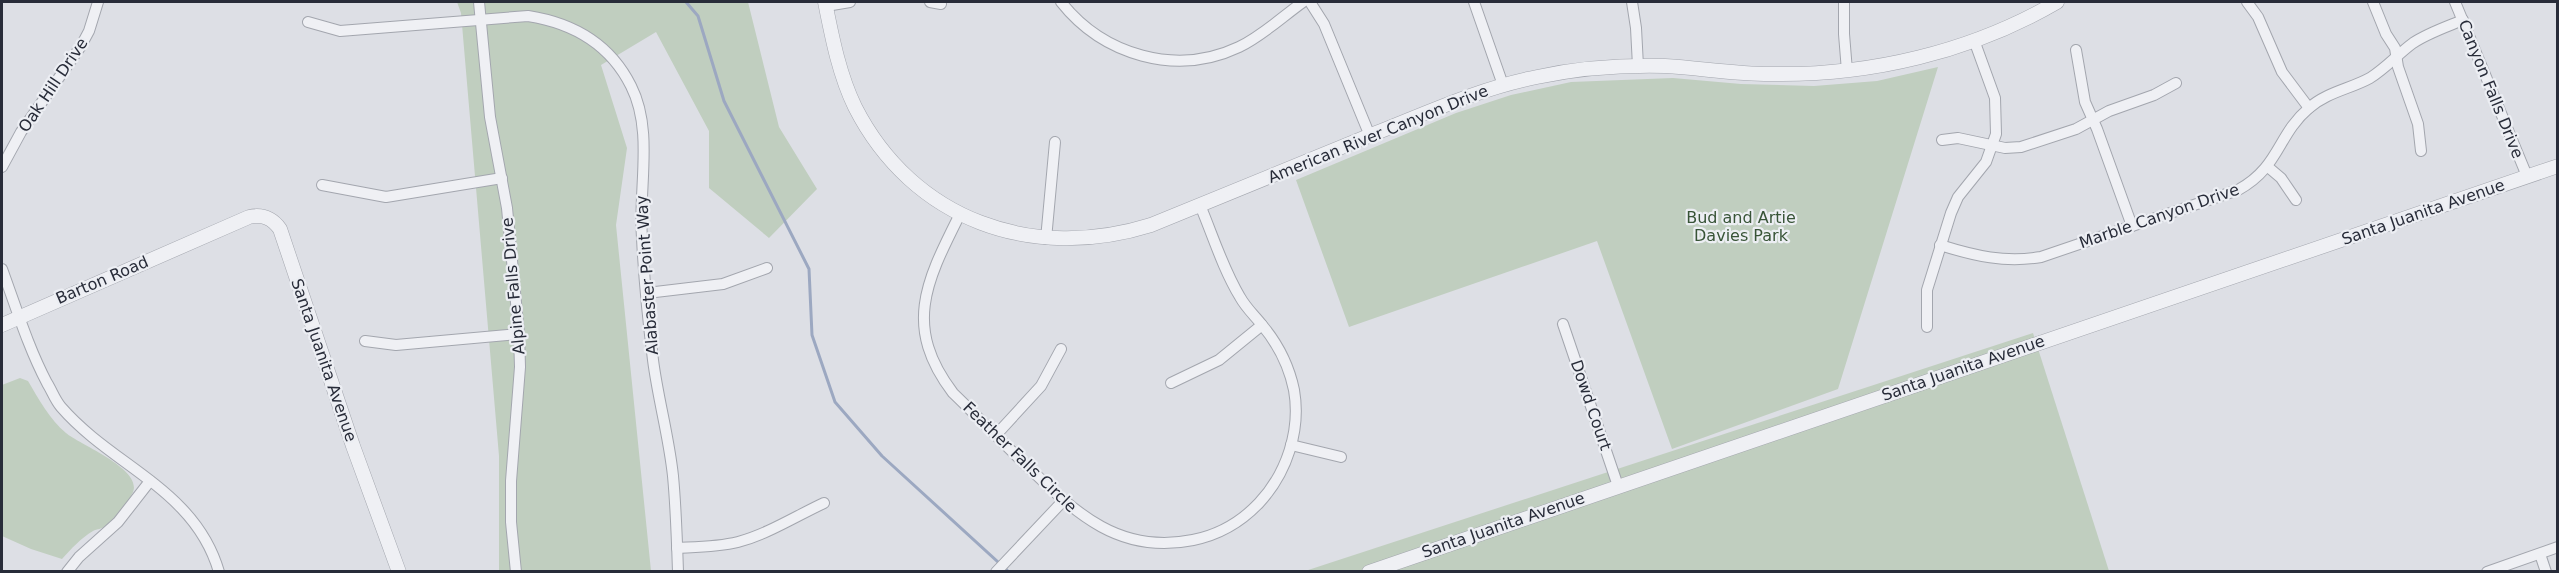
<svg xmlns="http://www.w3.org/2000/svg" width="2559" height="573" font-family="'DejaVu Sans',sans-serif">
	<rect width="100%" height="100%" fill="#dddfe5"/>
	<g fill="#c0cebf">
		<polygon points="457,2 748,2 779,127 817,189 769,238 709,188 709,131 656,32 601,65 627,148 616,225 651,571 499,571 499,456 461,13"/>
		<polygon points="1938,67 1838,389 1672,449 1597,241 1349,327 1296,180 1456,113 1511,95 1571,82 1673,78 1741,84 1814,86 1877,81"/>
		<polygon points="2033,333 2109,571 1302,572"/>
		<path d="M20 378 28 381C38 398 50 420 66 433 80 445 146 470 132 494 127 504 115 520 106 526 102 529 97 529 93 531 81 538 71 549 62 559L31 549 2 536V385Z"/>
	</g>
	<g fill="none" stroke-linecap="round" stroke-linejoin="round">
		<polyline stroke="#9ca8c1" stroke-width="3" points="686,2 698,16 724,101 809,269 812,335 835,402 882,456 1009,572"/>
		<defs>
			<g id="minor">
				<polyline points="479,2 490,117 507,208 519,334 520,367 511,481 511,522 516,572"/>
				<polyline points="930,2 941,4"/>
				<path d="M1061 2C1103 55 1176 77 1239 47 1262 36 1282 17 1303 2"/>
				<polyline points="1310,2 1324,24 1370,136"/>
				<polyline points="1474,2 1503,85"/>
				<polyline points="1632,2 1636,28 1638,66"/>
				<polyline points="1844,2 1844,34 1847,71"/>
				<polyline points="2247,2 2258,17 2282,72 2309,108"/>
				<polyline points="2373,2 2386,34 2395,48 2398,67 2418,124 2421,151"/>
				<polyline points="2455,2 2527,176"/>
				<polyline points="826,6 850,2"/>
				<path d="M308 22 340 31 528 16C573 23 610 44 631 86 654 131 638 189 642 238 644 279 648 320 653 360 658 399 669 437 673 476 676 508 677 540 678 572"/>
				<polyline points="2076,50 2085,102 2097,129 2132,226"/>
				<polyline points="1942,140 1958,138 2005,148 2021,147 2076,129 2109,111 2154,95 2176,83"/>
				<polyline points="2,167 21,132 81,46 89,31 98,2"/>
				<polyline points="2268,167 2281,178 2296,200"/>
				<polyline points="322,185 386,197 502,178"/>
				<path d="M960 214C927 280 902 326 953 393 978 417 1002 442 1027 466 1076 513 1119 555 1193 540 1218 535 1241 522 1259 503 1287 473 1301 430 1294 390 1289 366 1278 344 1262 325 1255 316 1246 308 1240 297 1223 269 1213 236 1200 205"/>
				<polyline points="1046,239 1055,142"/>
				<path d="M1940 245C1975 256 2005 263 2041 257L2238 190C2280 167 2277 135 2309 108 2327 92 2350 89 2370 78 2386 68 2398 54 2413 43 2428 33 2446 27 2463 20"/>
				<path d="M2 269C16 307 28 347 47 383 52 391 55 400 61 407 113 467 195 489 219 572"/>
				<polyline points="647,293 723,284 767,268"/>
				<polyline points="1563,324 1618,486"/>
				<polyline points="1927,327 1927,290 1951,213 1958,197 1986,162 1996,134 1995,98 1974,40"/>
				<polyline points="365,341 396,345 519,334"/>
				<polyline points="1171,383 1219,360 1262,325"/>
				<polyline points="996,435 1041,386 1061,349"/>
				<polyline points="1291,445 1341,457"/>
				<path d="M677 548C698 547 718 547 738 542 768 534 796 516 824 503"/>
				<polyline points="2540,554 2546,572"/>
				<polyline points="67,572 79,557 118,522 150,481"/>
				<polyline points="996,572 1063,501"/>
				<polyline points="2487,572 2558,547"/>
			</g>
			<g id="tertiary">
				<path d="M825 2C832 37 839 74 855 107 913 221 1033 262 1151 225 1226 195 1301 164 1376 133 1429 112 1481 88 1537 77 1579 68 1623 65 1665 66 1700 68 1735 74 1770 74 1869 76 1971 52 2057 2"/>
				<path d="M2 325 249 217C263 214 272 218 280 229L353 446 399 572"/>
				<polyline points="1369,572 2558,166"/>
			</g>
		</defs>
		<use href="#minor" stroke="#a3a6ae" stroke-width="12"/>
		<use href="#tertiary" stroke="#a3a6ae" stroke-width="15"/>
		<use href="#minor" stroke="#eff0f4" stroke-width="10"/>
		<use href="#tertiary" stroke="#eff0f4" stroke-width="14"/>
	</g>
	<g text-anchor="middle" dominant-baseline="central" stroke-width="4.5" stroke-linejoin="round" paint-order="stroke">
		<g font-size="16" fill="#282c39" stroke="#eceef3">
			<text transform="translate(53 85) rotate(-56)">Oak Hill Drive</text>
			<text transform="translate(2491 89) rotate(68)">Canyon Falls Drive</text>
			<text transform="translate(1378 134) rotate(-22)">American River Canyon Drive</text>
			<text transform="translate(2423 212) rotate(-19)">Santa Juanita Avenue</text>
			<text transform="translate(2159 216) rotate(-19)">Marble Canyon Drive</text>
			<text transform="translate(647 275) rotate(-94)">Alabaster Point Way</text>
			<text transform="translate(102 280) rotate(-23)">Barton Road</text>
			<text transform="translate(513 286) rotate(-95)">Alpine Falls Drive</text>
			<text transform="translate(324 360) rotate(71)">Santa Juanita Avenue</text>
			<text transform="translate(1963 368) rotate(-19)">Santa Juanita Avenue</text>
			<text transform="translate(1591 405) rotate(71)">Dowd Court</text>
			<text transform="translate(1020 457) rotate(44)">Feather Falls Circle</text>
			<text transform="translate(1503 525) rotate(-19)">Santa Juanita Avenue</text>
		</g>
		<g font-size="16" fill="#385437" stroke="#eceef3">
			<text x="1741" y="217">Bud and Artie<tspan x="1741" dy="18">Davies Park</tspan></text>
		</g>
	</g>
	<rect width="2559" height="573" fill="none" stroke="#282c39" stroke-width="6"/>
</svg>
